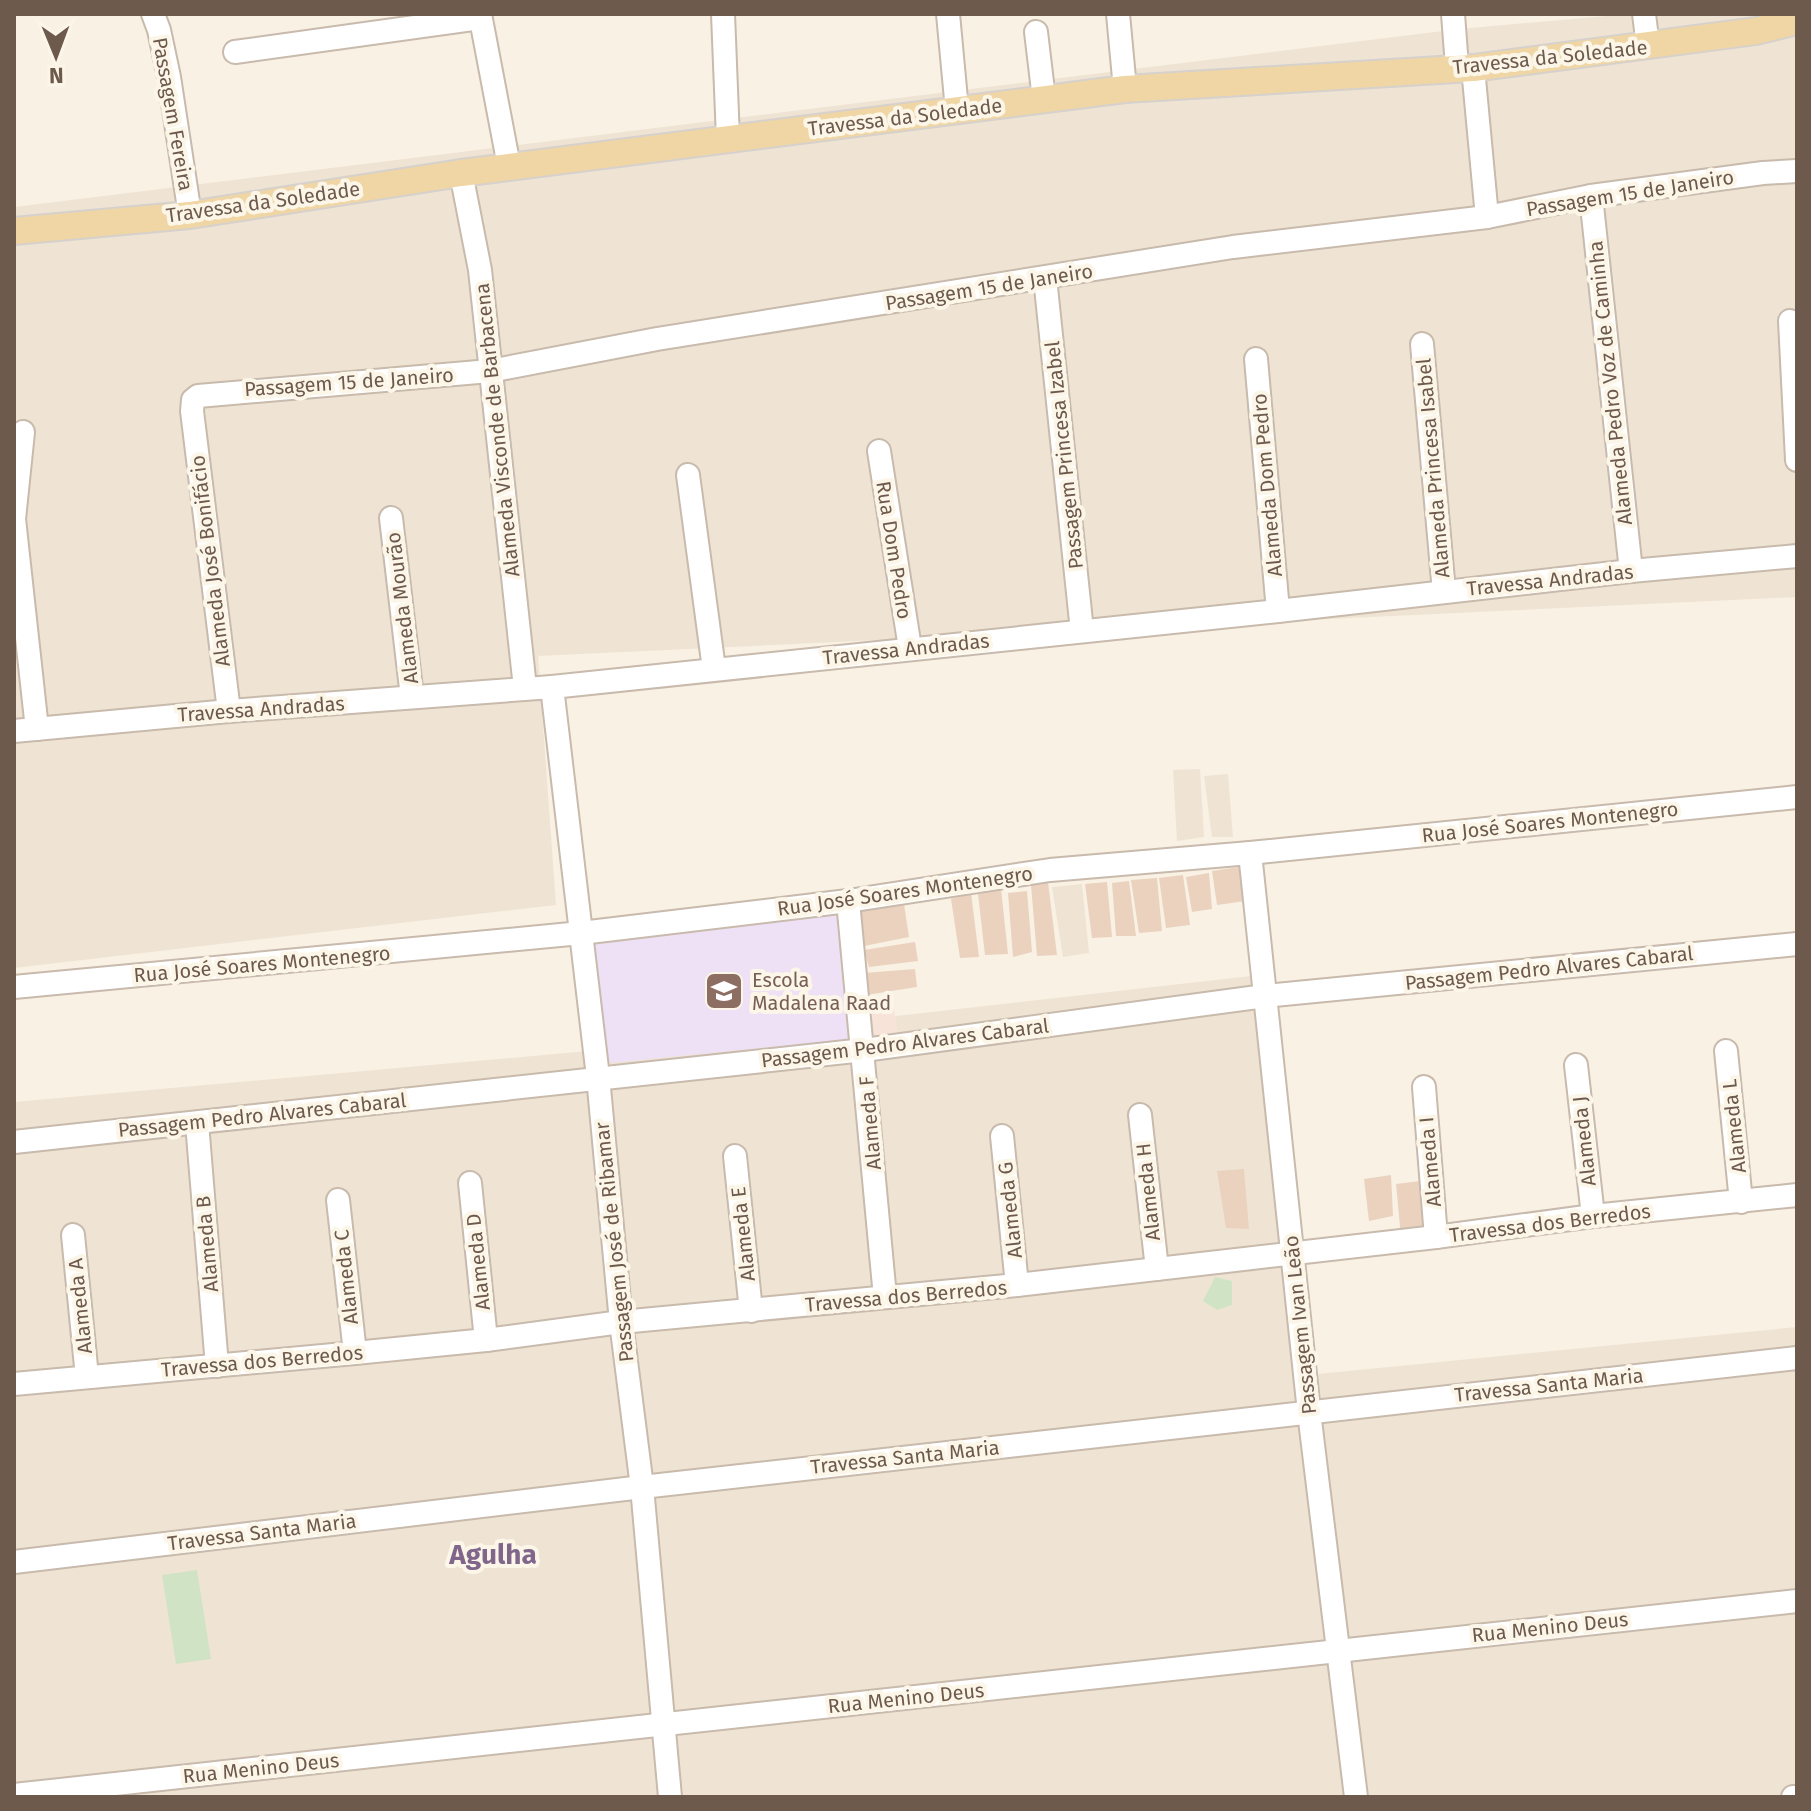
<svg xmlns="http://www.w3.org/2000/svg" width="1811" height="1811" font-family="'Fira Sans',sans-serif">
	<rect width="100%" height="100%" fill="#f9f1e4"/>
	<g fill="#efe4d3">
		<polygon points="1630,14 1797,14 1797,597 538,656 556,905 14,968 14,207 1459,29"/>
		<polygon points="1200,769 1204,837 1177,841 1173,770"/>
		<polygon points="1228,774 1233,837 1212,837 1204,776"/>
		<polygon points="1082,884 1089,953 1063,957 1052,887"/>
		<polygon points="1251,976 1297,1376 1797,1327 1797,1797 14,1797 14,1102 577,1052"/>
	</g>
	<polygon fill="#f8e3d9" points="864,1007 894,1008 898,1039 869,1043"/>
	<polygon fill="#eee1f5" points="843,913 852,1039 609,1063 593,943"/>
	<g fill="#d0e4c5">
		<polygon points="1215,1277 1232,1281 1232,1305 1217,1310 1203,1301"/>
		<polygon points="197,1570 211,1659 176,1664 162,1575"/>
	</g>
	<g fill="#ead2bf">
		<polygon points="1246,866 1245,901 1217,905 1212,871"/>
		<polygon points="1209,873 1212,909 1192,912 1186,877"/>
		<polygon points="1183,875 1190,925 1166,928 1159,878"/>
		<polygon points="1157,878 1162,931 1139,933 1131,880"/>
		<polygon points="1129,881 1136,936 1116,936 1112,883"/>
		<polygon points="1048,882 1057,955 1037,956 1031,885"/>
		<polygon points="1107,882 1112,937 1092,938 1085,884"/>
		<polygon points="1001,889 1008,954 985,955 978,894"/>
		<polygon points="1027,891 1032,952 1013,957 1008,893"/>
		<polygon points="971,893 979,957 960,958 951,899"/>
		<polygon points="904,904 909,937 864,946 857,912"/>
		<polygon points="915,942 918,961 869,967 864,950"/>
		<polygon points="915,969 917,987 866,995 864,973"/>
		<polygon points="1244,1169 1249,1229 1226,1228 1217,1171"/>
		<polygon points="1391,1175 1393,1216 1369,1221 1364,1179"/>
		<polygon points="1429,1180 1432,1231 1401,1237 1396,1184"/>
	</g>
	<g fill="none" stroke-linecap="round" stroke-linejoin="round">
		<defs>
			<g id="minor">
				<polyline points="153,14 159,30 169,77 190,215"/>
				<polyline points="480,14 509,166"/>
				<polyline points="723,14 728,139"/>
				<polyline points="948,14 957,110"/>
				<polyline points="1118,14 1125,89"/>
				<polyline points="1453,14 1457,67"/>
				<polyline points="1644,14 1648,46"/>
				<polyline points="1036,32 1044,99"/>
				<polyline points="235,52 480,18"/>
				<polyline points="1473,68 1487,217"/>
				<polyline points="461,173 480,270 525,688"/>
				<polyline points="1591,196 1631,571"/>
				<polyline points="1045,278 1082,631"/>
				<polyline points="1790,321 1797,460"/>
				<polyline points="1422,344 1444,592"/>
				<polyline points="1256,359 1278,611"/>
				<polyline points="23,432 14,519 37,729"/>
				<polyline points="879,451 910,648"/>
				<polyline points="688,475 714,669"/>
				<polyline points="391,518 412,697"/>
				<polyline points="552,687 598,1077 621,1322 642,1487 670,1797"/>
				<polyline points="229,711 192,411 193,400 198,396 490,371 657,339 1233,247 1487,217 1591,196 1763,173 1797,171"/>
				<polyline points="14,731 229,711 552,687 1278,611 1631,571 1797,556"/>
				<polyline points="1250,853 1309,1412 1356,1797"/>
				<polyline points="848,901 885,1297"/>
				<polyline points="14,987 581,933 848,901 1050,870 1250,853 1797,797"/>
				<polyline points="1726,1051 1741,1202"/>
				<polyline points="1576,1065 1593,1216"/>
				<polyline points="1424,1087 1436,1237"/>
				<polyline points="1140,1115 1157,1269"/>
				<polyline points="197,1123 217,1366"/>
				<polyline points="1002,1136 1017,1285"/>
				<polyline points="14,1142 864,1050 1265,996 1797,944"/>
				<polyline points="735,1156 751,1311"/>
				<polyline points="470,1183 486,1340"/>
				<polyline points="338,1200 355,1353"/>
				<polyline points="73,1235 87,1377"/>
				<polyline points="14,1384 355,1353 486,1340 621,1322 1017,1285 1436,1237 1593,1216 1797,1195"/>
				<polyline points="14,1562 642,1487 1797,1358"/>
				<polyline points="14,1795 1797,1601"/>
				<polyline points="1793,1797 1797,1797"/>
			</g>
			<polyline id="major" points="14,231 190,215 461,173 1125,89 1473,68 1756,31 1797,21"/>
		</defs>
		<use href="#minor" stroke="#c8baac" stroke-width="26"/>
		<use href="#major" stroke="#d6d1cd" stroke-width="30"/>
		<use href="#minor" stroke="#fff" stroke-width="22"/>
		<use href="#major" stroke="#efd6a4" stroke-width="26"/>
	</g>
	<defs>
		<symbol id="school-square" viewBox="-11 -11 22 22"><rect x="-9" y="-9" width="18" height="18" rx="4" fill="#8d6e63" stroke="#fcf6e9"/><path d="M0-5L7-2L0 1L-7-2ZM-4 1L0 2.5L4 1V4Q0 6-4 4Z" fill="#fff"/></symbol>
	</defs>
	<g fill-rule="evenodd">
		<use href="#school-square" x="702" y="969" width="44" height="44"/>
	</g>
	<g text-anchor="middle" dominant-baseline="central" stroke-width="8" stroke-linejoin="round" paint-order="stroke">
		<g font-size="20" fill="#6e5a4d" stroke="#fcf6e9">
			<text transform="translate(1550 57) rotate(-6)">Travessa da Soledade</text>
			<text transform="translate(173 114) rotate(80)">Passagem Fereira</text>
			<text transform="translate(905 117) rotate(-7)">Travessa da Soledade</text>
			<text transform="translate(1630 193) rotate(-9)">Passagem 15 de Janeiro</text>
			<text transform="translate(263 202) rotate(-8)">Travessa da Soledade</text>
			<text transform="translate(989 287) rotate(-9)">Passagem 15 de Janeiro</text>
			<text transform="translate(349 382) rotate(-4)">Passagem 15 de Janeiro</text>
			<text transform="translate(1610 383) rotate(-96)">Alameda Pedro Voz de Caminha</text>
			<text transform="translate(497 430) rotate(-96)">Alameda Visconde de Barbacena</text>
			<text transform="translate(1064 455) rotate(-96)">Passagem Princesa Izabel</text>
			<text transform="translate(1433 468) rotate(-95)">Alameda Princesa Isabel</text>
			<text transform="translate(1267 485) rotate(-95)">Alameda Dom Pedro</text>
			<text transform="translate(894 550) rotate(81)">Rua Dom Pedro</text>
			<text transform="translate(210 561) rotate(-97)">Alameda José Bonifácio</text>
			<text transform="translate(1550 580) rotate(-6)">Travessa Andradas</text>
			<text transform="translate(402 608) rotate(-97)">Alameda Mourão</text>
			<text transform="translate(906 649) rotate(-6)">Travessa Andradas</text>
			<text transform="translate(261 709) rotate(-4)">Travessa Andradas</text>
			<text transform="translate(1550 822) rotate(-6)">Rua José Soares Montenegro</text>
			<text transform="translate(905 891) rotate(-8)">Rua José Soares Montenegro</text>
			<text transform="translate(262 964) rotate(-5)">Rua José Soares Montenegro</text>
			<text transform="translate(1549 968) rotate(-6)">Passagem Pedro Alvares Cabaral</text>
			<text transform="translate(905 1043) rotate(-7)">Passagem Pedro Alvares Cabaral</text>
			<text transform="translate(262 1115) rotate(-6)">Passagem Pedro Alvares Cabaral</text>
			<text transform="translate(870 1123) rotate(-95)">Alameda F</text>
			<text transform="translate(1734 1126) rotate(-96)">Alameda L</text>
			<text transform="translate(1584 1141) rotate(-96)">Alameda J</text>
			<text transform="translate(1430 1162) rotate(-95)">Alameda I</text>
			<text transform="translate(1148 1192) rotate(-96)">Alameda H</text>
			<text transform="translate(1010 1210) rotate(-96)">Alameda G</text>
			<text transform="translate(1550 1223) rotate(-7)">Travessa dos Berredos</text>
			<text transform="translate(743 1234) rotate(-96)">Alameda E</text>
			<text transform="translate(614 1242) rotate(-96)">Passagem José de Ribamar</text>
			<text transform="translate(207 1244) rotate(-95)">Alameda B</text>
			<text transform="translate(478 1262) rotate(-96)">Alameda D</text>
			<text transform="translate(346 1277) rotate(-96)">Alameda C</text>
			<text transform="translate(906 1296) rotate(-5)">Travessa dos Berredos</text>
			<text transform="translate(80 1306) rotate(-96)">Alameda A</text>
			<text transform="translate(1300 1325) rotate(-96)">Passagem Ivan Leão</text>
			<text transform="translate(262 1361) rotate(-5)">Travessa dos Berredos</text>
			<text transform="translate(1549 1385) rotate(-6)">Travessa Santa Maria</text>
			<text transform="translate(905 1457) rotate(-6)">Travessa Santa Maria</text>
			<text transform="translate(262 1532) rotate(-7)">Travessa Santa Maria</text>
			<text transform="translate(1550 1627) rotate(-6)">Rua Menino Deus</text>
			<text transform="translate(906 1698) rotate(-6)">Rua Menino Deus</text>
			<text transform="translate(261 1768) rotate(-6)">Rua Menino Deus</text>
		</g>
		<g font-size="20" fill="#785e54" stroke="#fcf6e9" text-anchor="start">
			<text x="752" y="980">Escola<tspan x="752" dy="23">Madalena Raad</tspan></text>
		</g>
		<g font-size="28" font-weight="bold" fill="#7f668a" stroke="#fcf6e9">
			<text x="493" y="1554">Agulha</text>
		</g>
	</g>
	<rect width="1811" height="1811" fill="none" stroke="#6e5a4d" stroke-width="32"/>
	<g transform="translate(56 56) rotate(179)" stroke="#fcf6e9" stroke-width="6" paint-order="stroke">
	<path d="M0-6L14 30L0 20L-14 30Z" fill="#6e5a4d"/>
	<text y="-12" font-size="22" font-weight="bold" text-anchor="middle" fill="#6e5a4d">N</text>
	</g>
</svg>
